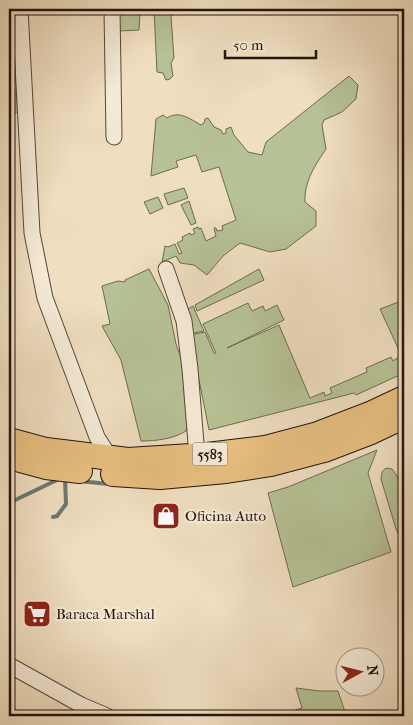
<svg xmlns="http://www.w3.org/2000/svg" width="413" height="725" font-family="'IM FELL French Canon',serif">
	<rect width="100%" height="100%" fill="#efdec0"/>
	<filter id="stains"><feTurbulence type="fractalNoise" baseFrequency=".004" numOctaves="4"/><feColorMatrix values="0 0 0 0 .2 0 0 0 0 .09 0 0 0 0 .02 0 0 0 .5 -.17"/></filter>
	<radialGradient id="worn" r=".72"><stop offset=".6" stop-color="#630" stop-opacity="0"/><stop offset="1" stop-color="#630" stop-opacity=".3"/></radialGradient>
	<g fill="#b6c295" stroke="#6c6b51">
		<polygon points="118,9 135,9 140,12 139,30 119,31"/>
		<polygon points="154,9 176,9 171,17 174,58 171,63 173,76 170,79 166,80 163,73 157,72"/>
		<path d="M349 76 358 85 356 99 342 112 324 120 322 125 326 149C315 165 304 182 305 202L316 211V226L286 249 270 252 240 243 223 256 207 275 194 265 180 263 176 256 162 262 165 246 168 247 175 244 179 254 182 253 177 243 183 240 182 237 190 233 191 235 195 233 193 229 198 227 199 229 201 228 206 241 216 236 214 228H216L217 231 223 230 222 226 236 220 219 167 202 172 196 155 176 161 178 167 151 176 156 119 163 115 167 118C179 110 190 119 201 125L204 123 205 119 208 118 214 127 221 130 223 134 226 133V129L231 127 234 135 248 152 262 155 266 142Z"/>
		<polygon points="16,92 18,112 9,113 9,93"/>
		<polygon points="184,188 188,198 168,205 164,194"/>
		<polygon points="158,197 163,208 150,214 144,202"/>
		<polygon points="189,201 196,223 191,225 181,205"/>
		<path d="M149 269 168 305 176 344 182 361 190 410 186 431C173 439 156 441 141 441L121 360 102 326 110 324 102 286 118 281 125 282V280Z"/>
		<polygon points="259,269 264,280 197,311 195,305"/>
		<polygon points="404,300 404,361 380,309"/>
		<polygon points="248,303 252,311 263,306 265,311 277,305 284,320 227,348 279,325 310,398 324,392 325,396 332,393 330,388 367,372 366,368 391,357 393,361 399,357 404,368 404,373 356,395 354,393 209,430 190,335 205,332 214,353 216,353 203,324"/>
		<polygon points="193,306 204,331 189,334 185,311"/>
		<polygon points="377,450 368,473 391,552 293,587 268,493 288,487"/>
		<path d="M386 468 392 469C407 486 404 524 404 546L396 529 381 479 382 472Z"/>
		<polygon points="296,688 319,691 338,691 346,715 344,716 297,716 295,710 302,708"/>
	</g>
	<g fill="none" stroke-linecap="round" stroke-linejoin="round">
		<g stroke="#6a796e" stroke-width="4">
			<polyline points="79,481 109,484"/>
			<polyline points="9,503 61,478"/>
			<polyline points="53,517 57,516 66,504 65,479"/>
		</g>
		<defs>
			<g id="minor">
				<polyline points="20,9 32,233 45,298 97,437 111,459"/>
				<polyline points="112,9 114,137"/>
				<polyline points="166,269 184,321 190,369 197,456"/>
				<polyline points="9,665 81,705 107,716"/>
			</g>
			<g id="trunk">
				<polyline points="9,440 46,450 128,460 207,455 265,448 318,434 370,414 404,398"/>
				<polyline points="9,457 46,467 80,471"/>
				<polyline points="113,474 160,477 226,471 271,464 324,450 371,432 403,417"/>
			</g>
		</defs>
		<use href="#minor" stroke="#55463a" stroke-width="17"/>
		<use href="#trunk" stroke="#22140d" stroke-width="26"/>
		<use href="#minor" stroke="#f5ead6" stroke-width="15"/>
		<use href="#trunk" stroke="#e8bf80" stroke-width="24"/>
	</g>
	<defs>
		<symbol id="shop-square" viewBox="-11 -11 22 22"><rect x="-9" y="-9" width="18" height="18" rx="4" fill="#8f2418" stroke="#f5ead6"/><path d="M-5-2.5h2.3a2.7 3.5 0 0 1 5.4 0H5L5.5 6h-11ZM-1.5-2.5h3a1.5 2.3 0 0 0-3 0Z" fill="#fff"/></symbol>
		<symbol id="supermarket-square" viewBox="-11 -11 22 22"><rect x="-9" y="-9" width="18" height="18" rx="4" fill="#8f2418" stroke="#f5ead6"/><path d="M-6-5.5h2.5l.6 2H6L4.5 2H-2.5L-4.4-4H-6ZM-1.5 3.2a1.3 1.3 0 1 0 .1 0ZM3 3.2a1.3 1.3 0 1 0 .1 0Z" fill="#fff"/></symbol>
	</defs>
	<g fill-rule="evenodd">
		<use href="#shop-square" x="150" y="500" width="32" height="32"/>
		<use href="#supermarket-square" x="21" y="598" width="32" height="32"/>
	</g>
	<g text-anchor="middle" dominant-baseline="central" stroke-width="4.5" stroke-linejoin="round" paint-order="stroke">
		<rect fill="#f5ead6" stroke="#615449" stroke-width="1" x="192.5" y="442.5" width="35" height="23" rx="4"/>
		<g font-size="14" font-weight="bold" fill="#22140d">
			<text x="210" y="454">5583</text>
		</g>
		<g font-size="15" fill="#22140d" stroke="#f5ead6" text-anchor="start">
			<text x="185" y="516">Oficina Auto</text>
			<text x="56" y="614">Baraca Marshal</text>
		</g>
	</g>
	<rect width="413" height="725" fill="none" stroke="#efdec0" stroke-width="30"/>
	<rect x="10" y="10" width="393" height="705" fill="none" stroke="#22140d" stroke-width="2.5"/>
	<rect x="15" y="15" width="383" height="695" fill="none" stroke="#22140d"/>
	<g transform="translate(360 672) rotate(83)"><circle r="24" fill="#f5ead6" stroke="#a19486"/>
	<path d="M0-4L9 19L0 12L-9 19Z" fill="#8f2418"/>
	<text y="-8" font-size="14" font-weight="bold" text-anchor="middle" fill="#22140d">N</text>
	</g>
	<path d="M225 50v8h91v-8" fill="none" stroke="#22140d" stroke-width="2.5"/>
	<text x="233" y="50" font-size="15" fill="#22140d" stroke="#f5ead6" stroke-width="4" paint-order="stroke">50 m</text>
	<rect width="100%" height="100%" filter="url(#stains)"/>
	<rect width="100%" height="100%" fill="url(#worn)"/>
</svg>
